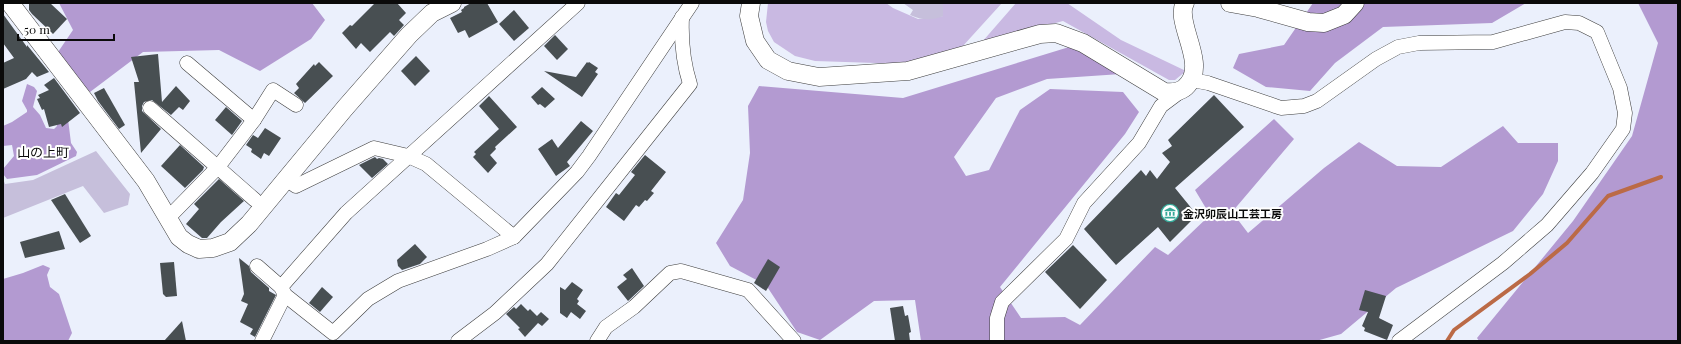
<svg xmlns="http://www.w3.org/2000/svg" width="1681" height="344" font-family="'Playfair Display','Noto Sans JP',serif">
	<rect width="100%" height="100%" fill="#ebf0fc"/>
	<g fill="#c9b9e2">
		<polygon points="768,3 886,3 893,8 918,19 943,16 943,3 1002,3 962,47 906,64 815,61 795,56 774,42 768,31 766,22"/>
		<polygon points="1016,3 1067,3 1121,40 1186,71 1175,80 1169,80 1063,21 982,42"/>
	</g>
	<g fill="#b39ad1">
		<polygon points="59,3 312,3 325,20 311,39 260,71 219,50 143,52 90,92 56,55 73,30"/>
		<polygon points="1313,3 1526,3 1492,23 1383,27 1335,63 1310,91 1266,87 1233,68 1239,54 1284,45"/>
		<polygon points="1638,3 1678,3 1678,341 1479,341 1477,338 1573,221 1632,136 1658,43"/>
		<polygon points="1079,44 1121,74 1047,79 996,98 954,157 966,176 989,170 1020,110 1050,89 1123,92 1139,112 1125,134 1000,287 1021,318 1065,317 1080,325 1155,247 1168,255 1210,215 1195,190 1274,119 1294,139 1232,212 1248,233 1324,168 1359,142 1397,166 1441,167 1503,126 1518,143 1558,143 1558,161 1543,194 1513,231 1396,288 1341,334 1316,341 921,341 915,300 874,301 820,340 797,332 766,285 730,266 716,243 743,200 750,153 748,106 759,86 903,98"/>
		<polygon points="27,84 34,87 37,91 33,107 40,115 46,128 54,129 57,126 56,114 68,119 71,143 77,152 76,156 37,175 7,179 3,174 3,169 14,156 12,145 3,146 3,126 12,122 27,112 27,110 22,101"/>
		<polygon points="43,265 50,268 47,275 50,287 59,294 72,333 68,341 3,341 3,279 23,273"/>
	</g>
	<g fill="#c6bfdb">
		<path d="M903 3H943V16C932 21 921 20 910 15L913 10Z"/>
		<polygon points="96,151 130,194 128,205 104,213 83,186 3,218 3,179 5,184 33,180"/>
	</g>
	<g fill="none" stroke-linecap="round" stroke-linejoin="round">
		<polyline stroke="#bb6a46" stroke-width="4" points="1447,341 1454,330 1530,274 1567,243 1608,196 1661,177"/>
	</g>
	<g fill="#484f52">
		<polygon points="29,3 50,3 67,19 53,34 32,14 29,10"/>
		<polygon points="375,3 397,3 406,13 399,20 404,25 394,36 390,32 370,52 361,43 356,49 342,33 350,25 352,26"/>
		<polygon points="471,3 487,3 498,22 469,38 465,30 458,33 450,18 462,12 461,10 464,8 464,7"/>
		<polygon points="514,10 529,28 514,41 499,24"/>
		<polygon points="3,14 27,47 27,45 49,72 37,77 32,72 26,79 3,89 3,63 14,58 3,43"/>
		<polygon points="555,35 568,49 557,60 544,46"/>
		<polygon points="158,54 162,102 176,86 190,101 183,110 179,107 171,115 152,100 144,102 142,106 142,111 161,129 141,153 134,82 139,82 131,57"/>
		<polygon points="416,56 430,71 415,86 401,71"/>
		<polygon points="319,62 333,76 305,103 294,93 299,88 296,84 314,64 315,66"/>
		<polygon points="587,62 588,63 589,62 598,68 595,72 598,74 582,97 544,71 576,77"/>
		<polygon points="54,78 80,113 62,127 61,124 49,127 44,109 42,110 37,99 40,98 38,95 49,90 44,85"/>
		<polygon points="542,87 555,99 545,108 540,104 538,105 531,97"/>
		<polygon points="104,88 125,125 119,129 98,101 94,93"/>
		<polygon points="1214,95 1244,127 1175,188 1197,215 1170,242 1158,227 1116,265 1084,229 1141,170 1146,176 1150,170 1157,179 1170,162 1162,153 1172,146 1168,140"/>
		<polygon points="489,96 517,127 495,147 496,149 490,155 497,163 488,173 473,157 476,154 474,152 499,129 479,106"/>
		<polygon points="226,107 242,121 232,135 215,120"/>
		<polygon points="581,121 593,131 567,162 570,166 556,176 538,149 552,139 558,148"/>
		<polygon points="265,128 281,138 269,156 264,153 261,159 251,152 252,149 246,145 253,135 258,138"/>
		<polygon points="180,145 204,167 203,170 185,188 161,166"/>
		<polygon points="645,155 666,172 651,191 654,193 647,201 645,200 639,207 636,205 624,221 606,207 616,193 619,195 635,175 631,172"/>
		<polygon points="375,157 377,159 379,158 383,159 388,164 372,178 359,165"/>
		<polygon points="219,179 244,201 221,222 207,238 202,238 186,224 199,209 194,204"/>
		<polygon points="65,194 91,236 80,243 51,200"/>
		<polygon points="59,231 65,249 25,258 20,242"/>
		<polygon points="415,244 427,257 420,264 402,270 398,266 397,260"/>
		<polygon points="1073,245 1107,280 1080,309 1045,272"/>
		<polygon points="239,258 249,266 251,272 269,288 269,291 276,295 255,337 250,334 253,329 240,322 248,304 241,301 244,294"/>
		<polygon points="768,259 780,267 766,291 754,283"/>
		<polygon points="174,262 177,296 166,297 163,294 160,263"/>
		<polygon points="632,268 644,286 628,301 617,287 627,279 623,275"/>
		<polygon points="572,282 583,290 577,299 579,301 577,304 586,311 580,319 571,312 567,318 560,313 560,287 565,290"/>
		<polygon points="322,287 333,297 320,312 309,303"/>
		<polygon points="1365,290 1386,296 1379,318 1393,325 1387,340 1364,331 1365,328 1362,326 1368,312 1359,310"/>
		<polygon points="521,304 528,311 530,309 537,316 541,312 549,319 542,326 538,323 525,337 518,329 520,328 506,314 514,307 516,309"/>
		<polygon points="903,306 905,316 908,315 911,332 909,333 910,341 895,341 890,308"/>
		<polygon points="182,321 186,341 164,341"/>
	</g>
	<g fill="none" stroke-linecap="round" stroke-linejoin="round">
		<defs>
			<g id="minor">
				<polyline points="187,63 254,120"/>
				<polyline points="1192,80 1208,83 1281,108 1304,106 1317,101 1376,59 1398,47 1419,43 1493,42 1565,22 1579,23 1597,32 1620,88 1625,113 1623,129 1592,173 1547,225 1503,263 1399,341"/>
				<polyline points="150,108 255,200"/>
				<polyline points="286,179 296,186 374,148 408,156 426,164 514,237"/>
				<polyline points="168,218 218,167 254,120 273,90 296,105"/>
				<polyline points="257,266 281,287 285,295 333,333 368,299 398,281 487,249 514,237 577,172 589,156 692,3"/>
				<polyline points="281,287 346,213 578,3"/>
				<polyline points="262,341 285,295"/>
				<path d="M458 341 495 313 547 264 690 84C683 62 681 40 682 17"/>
				<polyline points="597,341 606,327 634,307 670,273 681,271 748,290 794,341"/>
				<polyline points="997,341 997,318 1002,302 1066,239 1084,203 1139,143 1161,106 1181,91"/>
			</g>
			<g id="tertiary">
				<polyline points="10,3 146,181 179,237 188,244 199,249 213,248 230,242 249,224 345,108 409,35 432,13 452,3"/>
				<path d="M751 3 749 16 755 41 768 60 788 71 819 77 908 71 1040 34 1056 33 1083 43 1164 92C1174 93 1183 92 1189 83 1206 61 1174 21 1185 3"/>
				<polyline points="1230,3 1258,8 1308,22 1324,23 1344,15 1355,3"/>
			</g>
		</defs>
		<use href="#minor" stroke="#3d3d3d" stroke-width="15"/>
		<use href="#tertiary" stroke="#3d3d3d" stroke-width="19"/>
		<use href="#minor" stroke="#fff" stroke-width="14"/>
		<use href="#tertiary" stroke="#fff" stroke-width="18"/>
	</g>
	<defs>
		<symbol id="museum-ring" viewBox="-11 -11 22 22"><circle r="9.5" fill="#fff" stroke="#35a898" stroke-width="1.5"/><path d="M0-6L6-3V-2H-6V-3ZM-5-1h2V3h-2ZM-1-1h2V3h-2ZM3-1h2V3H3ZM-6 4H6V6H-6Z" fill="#35a898"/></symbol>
	</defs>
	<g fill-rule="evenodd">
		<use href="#museum-ring" x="1160" y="203" width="20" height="20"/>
	</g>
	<g text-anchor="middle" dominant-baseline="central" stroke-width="4" stroke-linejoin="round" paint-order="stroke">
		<g font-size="11" font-weight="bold" fill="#0a0a0a" stroke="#fff" text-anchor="start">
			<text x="1183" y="213">金沢卯辰山工芸工房</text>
		</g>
		<g font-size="13" fill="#0a0a0a" stroke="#fff">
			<text x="43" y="151">山の上町</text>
		</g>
	</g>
	<rect width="1681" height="344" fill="none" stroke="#0a0a0a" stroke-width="8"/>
	<path d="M18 34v6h96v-6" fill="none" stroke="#0a0a0a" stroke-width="2"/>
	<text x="24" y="34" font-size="12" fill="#0a0a0a" stroke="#ffffff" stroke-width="3" paint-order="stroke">50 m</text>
</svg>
